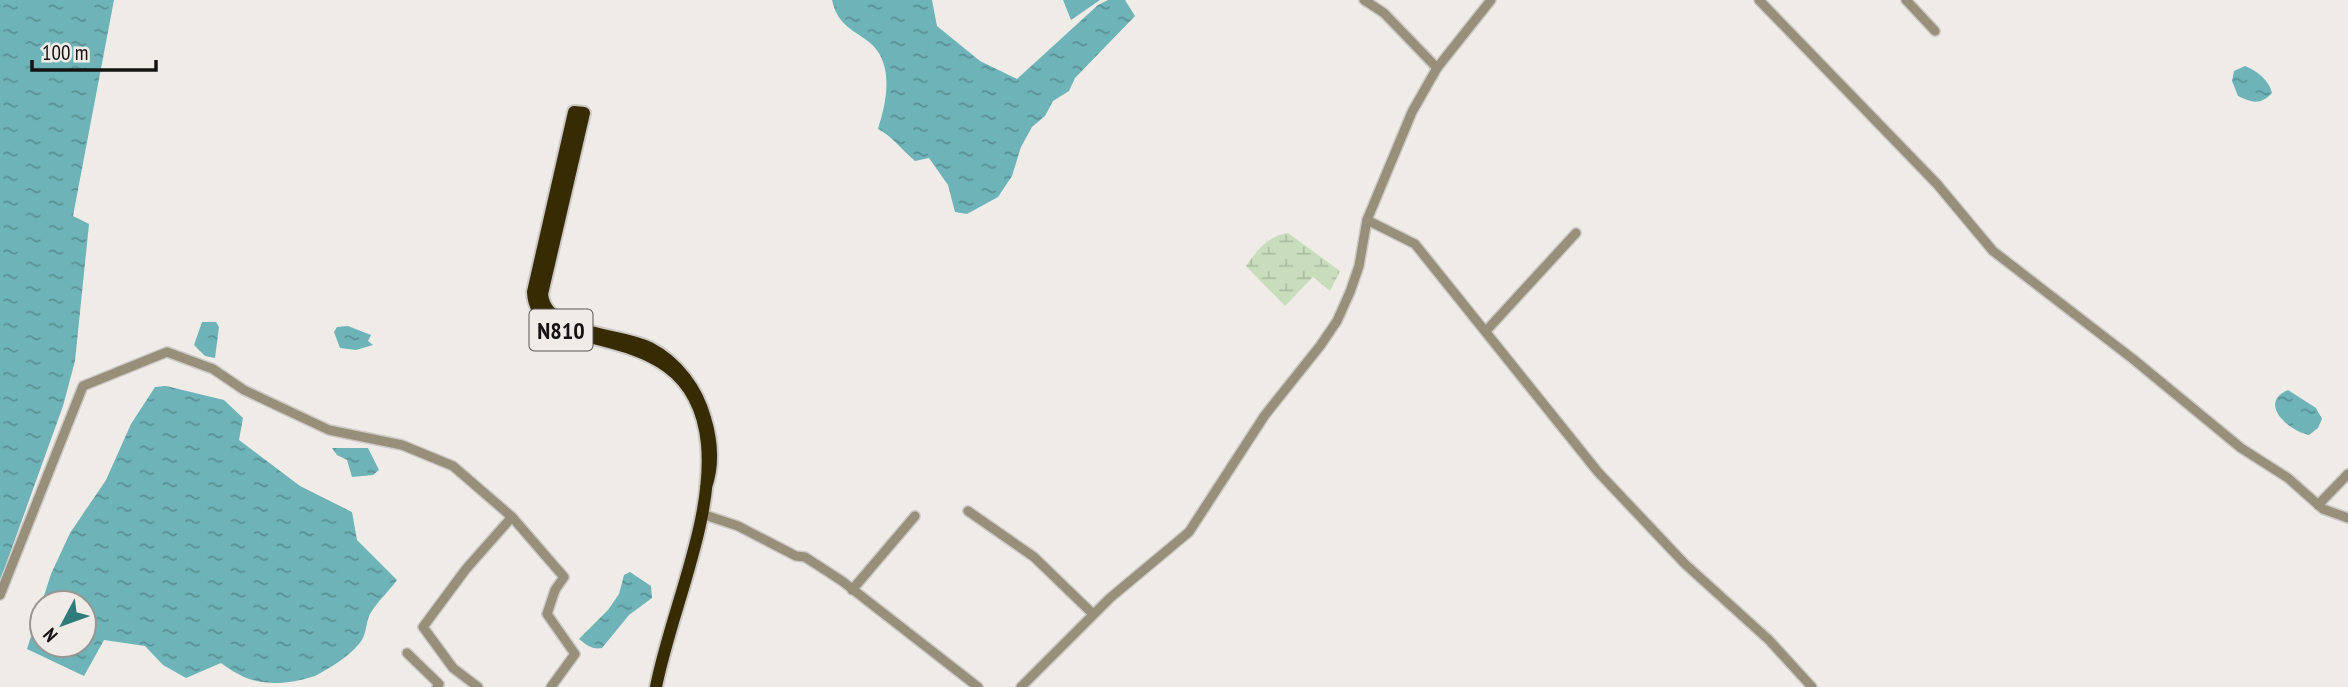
<svg xmlns="http://www.w3.org/2000/svg" width="2348" height="687" font-family="'PT Sans Narrow',sans-serif">
	<defs>
		<pattern id="wetland-marsh" width="20" height="14" patternUnits="userSpaceOnUse" patternTransform="scale(1.75)"><rect width="20" height="14" fill="#c7ddbb"/><path d="M1 5h8M5 5V1M11 12h8M15 12V8" fill="none" stroke="#aabda0"/></pattern>
		<pattern id="water-ripples" width="26" height="14" patternUnits="userSpaceOnUse" patternTransform="scale(1.75)"><rect width="26" height="14" fill="#6db3b8"/><path d="M2 4q2-2 4 0t4 0M15 11q2-2 4 0t4 0" fill="none" stroke="#589094"/></pattern>
	</defs>
	<rect width="100%" height="100%" fill="#efece8"/>
	<path fill="url(#wetland-marsh)" d="M1288 233 1340 271 1330 291 1313 277 1285 306 1246 266C1257 250 1268 236 1288 233Z"/>
	<g fill="url(#water-ripples)" fill-rule="evenodd">
		<polygon points="0,0 114,0 73,216 89,224 75,361 63,406 0,581"/>
		<path d="M832 0H932L937 26 980 61 1017 79 1098 5 1108 0H1125L1135 16 1075 78 1069 91 1053 101 1045 116 1032 127 1021 147 1012 176 998 197 967 214 955 212 948 185 929 158 915 161C902 150 893 137 878 129 885 106 892 78 880 55 868 32 839 34 832 0Z"/>
		<polygon points="1063,0 1100,0 1071,20"/>
		<path d="M2245 66C2257 71 2269 80 2272 93 2261 105 2252 103 2238 96L2232 81 2234 71Z"/>
		<polygon points="202,322 216,322 219,327 215,358 205,356 194,345"/>
		<polygon points="348,326 371,335 368,341 373,345 356,350 340,348 334,332 337,327"/>
		<path d="M166 386 224 400 243 418 239 440 300 486 352 512 357 540 397 580C389 591 377 602 370 614 365 625 367 635 359 644 346 659 331 667 315 676 279 687 252 687 221 663L186 678 163 665 145 646 104 640 84 676 27 649 51 574 70 533 106 480 131 424 155 387ZM42 603H84V645H42Z"/>
		<path d="M2288 390 2316 408 2322 419 2318 428 2309 435C2289 431 2257 403 2288 390Z"/>
		<polygon points="332,448 368,448 379,470 373,475 352,477 347,460 337,455"/>
		<path d="M630 572 651 586 652 598 629 615 602 648C593 650 586 645 579 639L608 610 619 594 624 575Z"/>
	</g>
	<g fill="none" stroke-linecap="round" stroke-linejoin="round">
		<defs>
			<g id="minor">
				<polyline points="1364,0 1384,13 1437,68"/>
				<polyline points="1759,0 1937,184 1993,251 2133,359 2241,448 2288,478 2323,509 2348,518"/>
				<polyline points="1906,0 1935,31"/>
				<polyline points="1367,220 1415,244 1598,472 1685,564 1769,640 1812,687"/>
				<polyline points="1486,331 1576,233"/>
				<polyline points="2318,505 2348,474"/>
				<polyline points="968,511 1034,557 1093,614"/>
				<polyline points="702,514 738,526 796,556 805,557 842,581 978,687"/>
				<polyline points="852,590 915,516"/>
				<polyline points="0,595 83,386 167,352 213,369 244,390 329,430 402,445 453,466 512,517 564,577 555,590 547,614 575,654 551,687"/>
				<polyline points="407,653 439,684 437,687"/>
				<polyline points="478,687 453,668 423,627 466,569 512,517"/>
				<polyline points="1021,687 1110,598 1189,532 1265,415 1320,346 1337,321 1350,292 1359,266 1367,220 1412,112 1437,68 1491,0"/>
			</g>
			<path id="highway" d="M656 687C671 611 714 520 707 444 694 307 536 365 533 292L574 112 584 113 542 294C545 335 620 333 650 348 677 362 697 389 705 418 712 441 714 464 706 487"/>
		</defs>
		<use href="#minor" stroke="#ccc9c6" stroke-width="12"/>
		<use href="#highway" stroke="#ccc9c6" stroke-width="16"/>
		<use href="#minor" stroke="#978f7a" stroke-width="9"/>
		<use href="#highway" stroke="#372b04" stroke-width="12"/>
	</g>
	<g text-anchor="middle" dominant-baseline="central" stroke-width="7" stroke-linejoin="round" paint-order="stroke">
		<rect fill="#efece8" stroke="#565553" stroke-width="2" x="529.5" y="309.5" width="63" height="41" rx="5"/>
		<g font-size="24" font-weight="bold" fill="#151413">
			<text x="561" y="330">N810</text>
		</g>
	</g>
	<g transform="translate(63 624) rotate(229)"><circle r="33" fill="#efece8" stroke="#989693" stroke-width="2"/>
	<path d="M0-5L12 26L0 18L-12 26Z" fill="#317a7a"/>
	<text y="-10" font-size="19" font-weight="bold" text-anchor="middle" fill="#151413">N</text>
	</g>
	<path d="M32 60v10h124v-10" fill="none" stroke="#151413" stroke-width="3.5"/>
	<text x="42" y="60" font-size="21" fill="#151413" stroke="#efece8" stroke-width="5" paint-order="stroke">100 m</text>
</svg>
